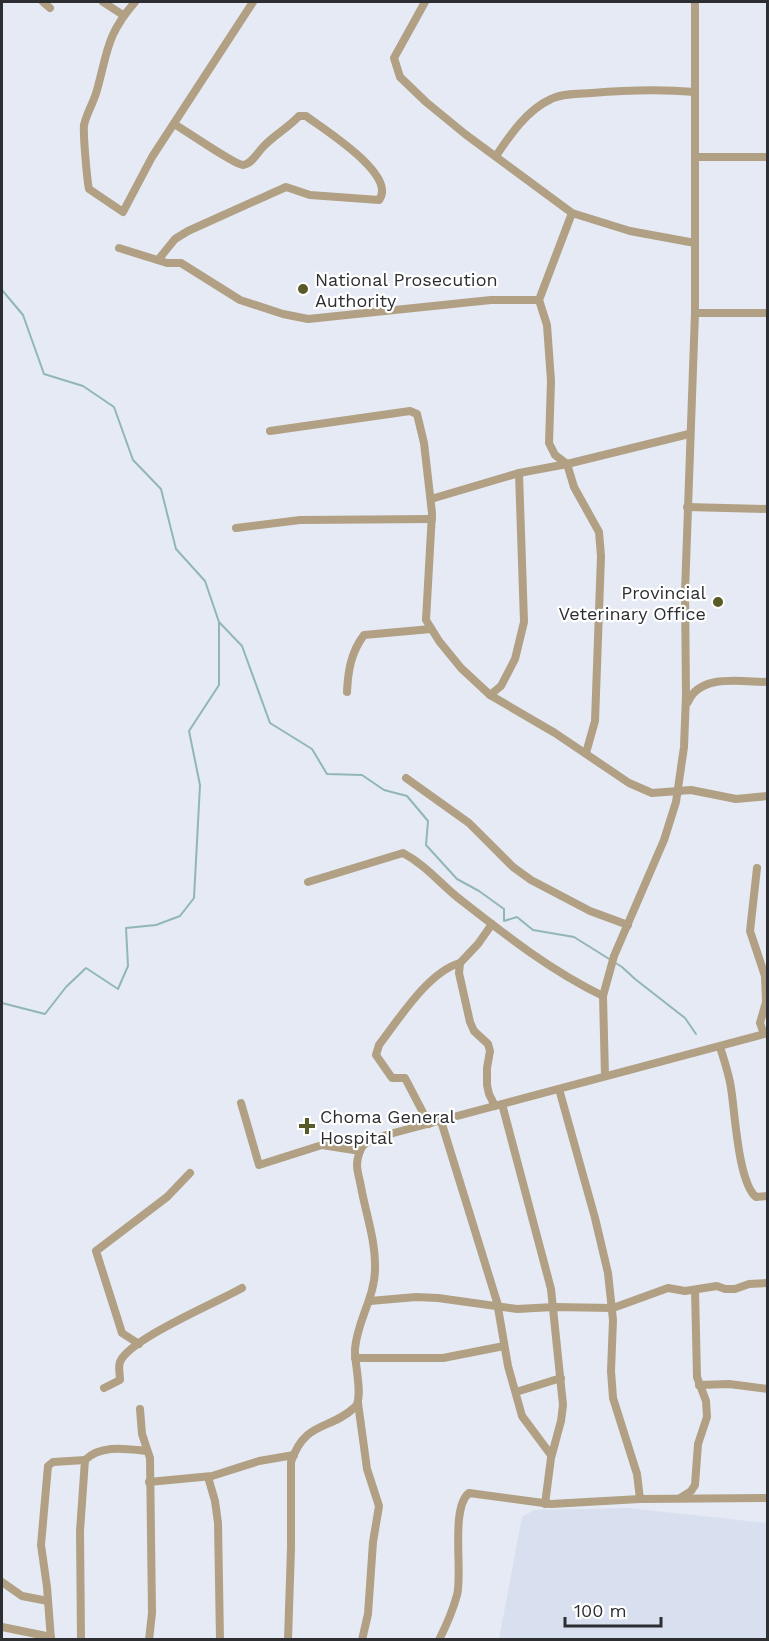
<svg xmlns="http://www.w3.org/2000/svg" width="769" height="1641" font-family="'Work Sans',sans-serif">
	<rect width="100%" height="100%" fill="#e6eaf4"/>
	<polygon fill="#d8dfef" points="628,1508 767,1523 767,1639 499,1639 522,1517 534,1510"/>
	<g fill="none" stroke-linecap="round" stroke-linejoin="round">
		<g stroke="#90b7b6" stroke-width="2">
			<polyline points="2,290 23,315 44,374 83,386 114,407 133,460 161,489 176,549 205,581 219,622 242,646 270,723 312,749 327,774 362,775 384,790 407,796 428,821 426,845 457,879 479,891 504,909 504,921 517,917 533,930 574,937 622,967 635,979 685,1018 696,1034"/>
			<polyline points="2,1003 45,1014 66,987 86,968 118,989 128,966 126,928 156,925 180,916 194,898 200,785 189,731 219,685 219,622"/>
		</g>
		<g stroke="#b1a083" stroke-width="8">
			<polyline points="43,2 50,8"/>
			<polyline points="103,2 123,15"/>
			<path d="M135 2C107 34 108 50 97 90 94 102 87 112 84 125 83 134 87 180 89 189L123 212 152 157 253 2"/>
			<polyline points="425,2 394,58 400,77 426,102 465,134 572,213 630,231 695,243"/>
			<path d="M496 156C510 135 527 110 551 99 563 93 578 94 592 93 626 90 661 89 695 92"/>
			<polyline points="695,157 768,157"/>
			<polyline points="119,248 167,263 181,263 240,300 283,314 308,319 491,300 539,300 547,325 551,381 549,443 555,455 567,464 574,487 599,532 601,556 595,721 586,753"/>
			<path d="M158 260 175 239 188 231 286 187 310 195 379 200C398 175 323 129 306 116H299C288 128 274 135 263 147 257 153 252 164 243 165 235 165 185 130 174 124"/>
			<polyline points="539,300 572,213"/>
			<polyline points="695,313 768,313"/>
			<polyline points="270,431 410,411 417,414 424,443 432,513 426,620 439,641 461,668 490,695 555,733 629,783 652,793 691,790 736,799 768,796"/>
			<polyline points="431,499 519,473 567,464 689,434"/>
			<polyline points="687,507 768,509"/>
			<polyline points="236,528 300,520 432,519"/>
			<path d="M347 692C348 671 351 652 364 635L431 629"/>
			<polyline points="490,695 501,686 515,659 524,622 519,473"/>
			<path d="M688 702C700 673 742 682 768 682"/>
			<polyline points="406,778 469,823 513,867 531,880 590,911 628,925"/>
			<polyline points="757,868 750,931 765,976 766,1002 760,1023 764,1034"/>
			<path d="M308 882 403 853C424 864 439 882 457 897 503 933 549 970 603 996"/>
			<polyline points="492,924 478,944 460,963 459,973 470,1022 474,1031 488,1044 490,1051 487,1068 487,1085 489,1094 495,1106"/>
			<path d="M720 1047C724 1060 729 1074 731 1088 735 1112 738 1182 756 1197L768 1196"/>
			<polyline points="605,1076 603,996 614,956 664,840 676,802 684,747 686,695 685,592 695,313 695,2"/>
			<polyline points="559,1089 595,1218 608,1273 613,1320 611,1371 613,1398 637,1474 640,1499"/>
			<polyline points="241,1103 259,1165 322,1145 360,1151"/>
			<polyline points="502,1104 551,1289 563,1405 561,1421 551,1458 545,1504"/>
			<polyline points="441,1121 497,1302 508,1366 522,1416 551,1455"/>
			<path d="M429 1124 405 1078H392L376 1055 379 1045C399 1019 428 972 460 963"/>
			<polyline points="370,1301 416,1297 438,1298 517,1309 554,1307 613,1308 668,1288 685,1291 717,1286 725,1289 735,1289 749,1284 768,1283"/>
			<polyline points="139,1344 122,1333 96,1251 167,1197 190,1173"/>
			<polyline points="355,1358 443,1358 504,1346"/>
			<polyline points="699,1385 729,1384 768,1389"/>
			<path d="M104 1388 120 1380C120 1375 118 1367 120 1362 129 1339 218 1302 242 1288"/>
			<polyline points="516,1392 561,1378"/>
			<polyline points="358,1403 367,1469 379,1506 373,1542 368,1614 362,1640"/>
			<polyline points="140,1409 142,1434 150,1458 152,1613 149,1640"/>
			<polyline points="208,1477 215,1501 218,1523 220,1640"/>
			<polyline points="149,1482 212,1476 259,1461 294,1455"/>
			<polyline points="680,1498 691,1491 695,1485 698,1444 707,1417 706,1401 697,1377 695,1290"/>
			<polyline points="2,1582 22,1596 48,1601"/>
			<polyline points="2,1627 51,1637"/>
			<polyline points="51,1640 47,1587 41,1545 48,1466 53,1462 85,1460"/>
			<path d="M81 1640 80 1531 85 1460C101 1444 127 1449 147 1451"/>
			<path d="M288 1640 291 1548V1462C305 1420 330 1431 355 1407 364 1398 354 1362 355 1349 357 1321 375 1297 375 1269 376 1242 366 1214 361 1187 360 1180 357 1172 357 1165 357 1159 360 1147 365 1144 370 1140 380 1138 386 1135L768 1033"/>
			<path d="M439 1640C446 1626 453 1610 457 1595 463 1573 450 1508 469 1493L551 1504 640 1499 768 1498"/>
		</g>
	</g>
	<g fill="#585a27" stroke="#fff" stroke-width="2">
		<circle cx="303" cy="289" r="6"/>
		<circle cx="718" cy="602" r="6"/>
		<path d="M304 1117h6v6h6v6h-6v6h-6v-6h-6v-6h6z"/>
	</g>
	<g text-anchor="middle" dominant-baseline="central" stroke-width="4.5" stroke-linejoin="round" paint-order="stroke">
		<g font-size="18" fill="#2d2e32" stroke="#fff" text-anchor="start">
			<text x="315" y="279">National Prosecution<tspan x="315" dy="21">Authority</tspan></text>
			<text x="706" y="592" text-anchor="end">Provincial<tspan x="706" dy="21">Veterinary Office</tspan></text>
			<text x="320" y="1116">Choma General<tspan x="320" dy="21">Hospital</tspan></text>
		</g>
	</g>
	<rect width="769" height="1641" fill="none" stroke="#2d2e32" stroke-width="6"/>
	<path d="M565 1617v9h96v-9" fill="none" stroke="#2d2e32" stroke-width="3"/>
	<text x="574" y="1617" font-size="18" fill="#2d2e32" stroke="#ffffff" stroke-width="4.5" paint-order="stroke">100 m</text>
</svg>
